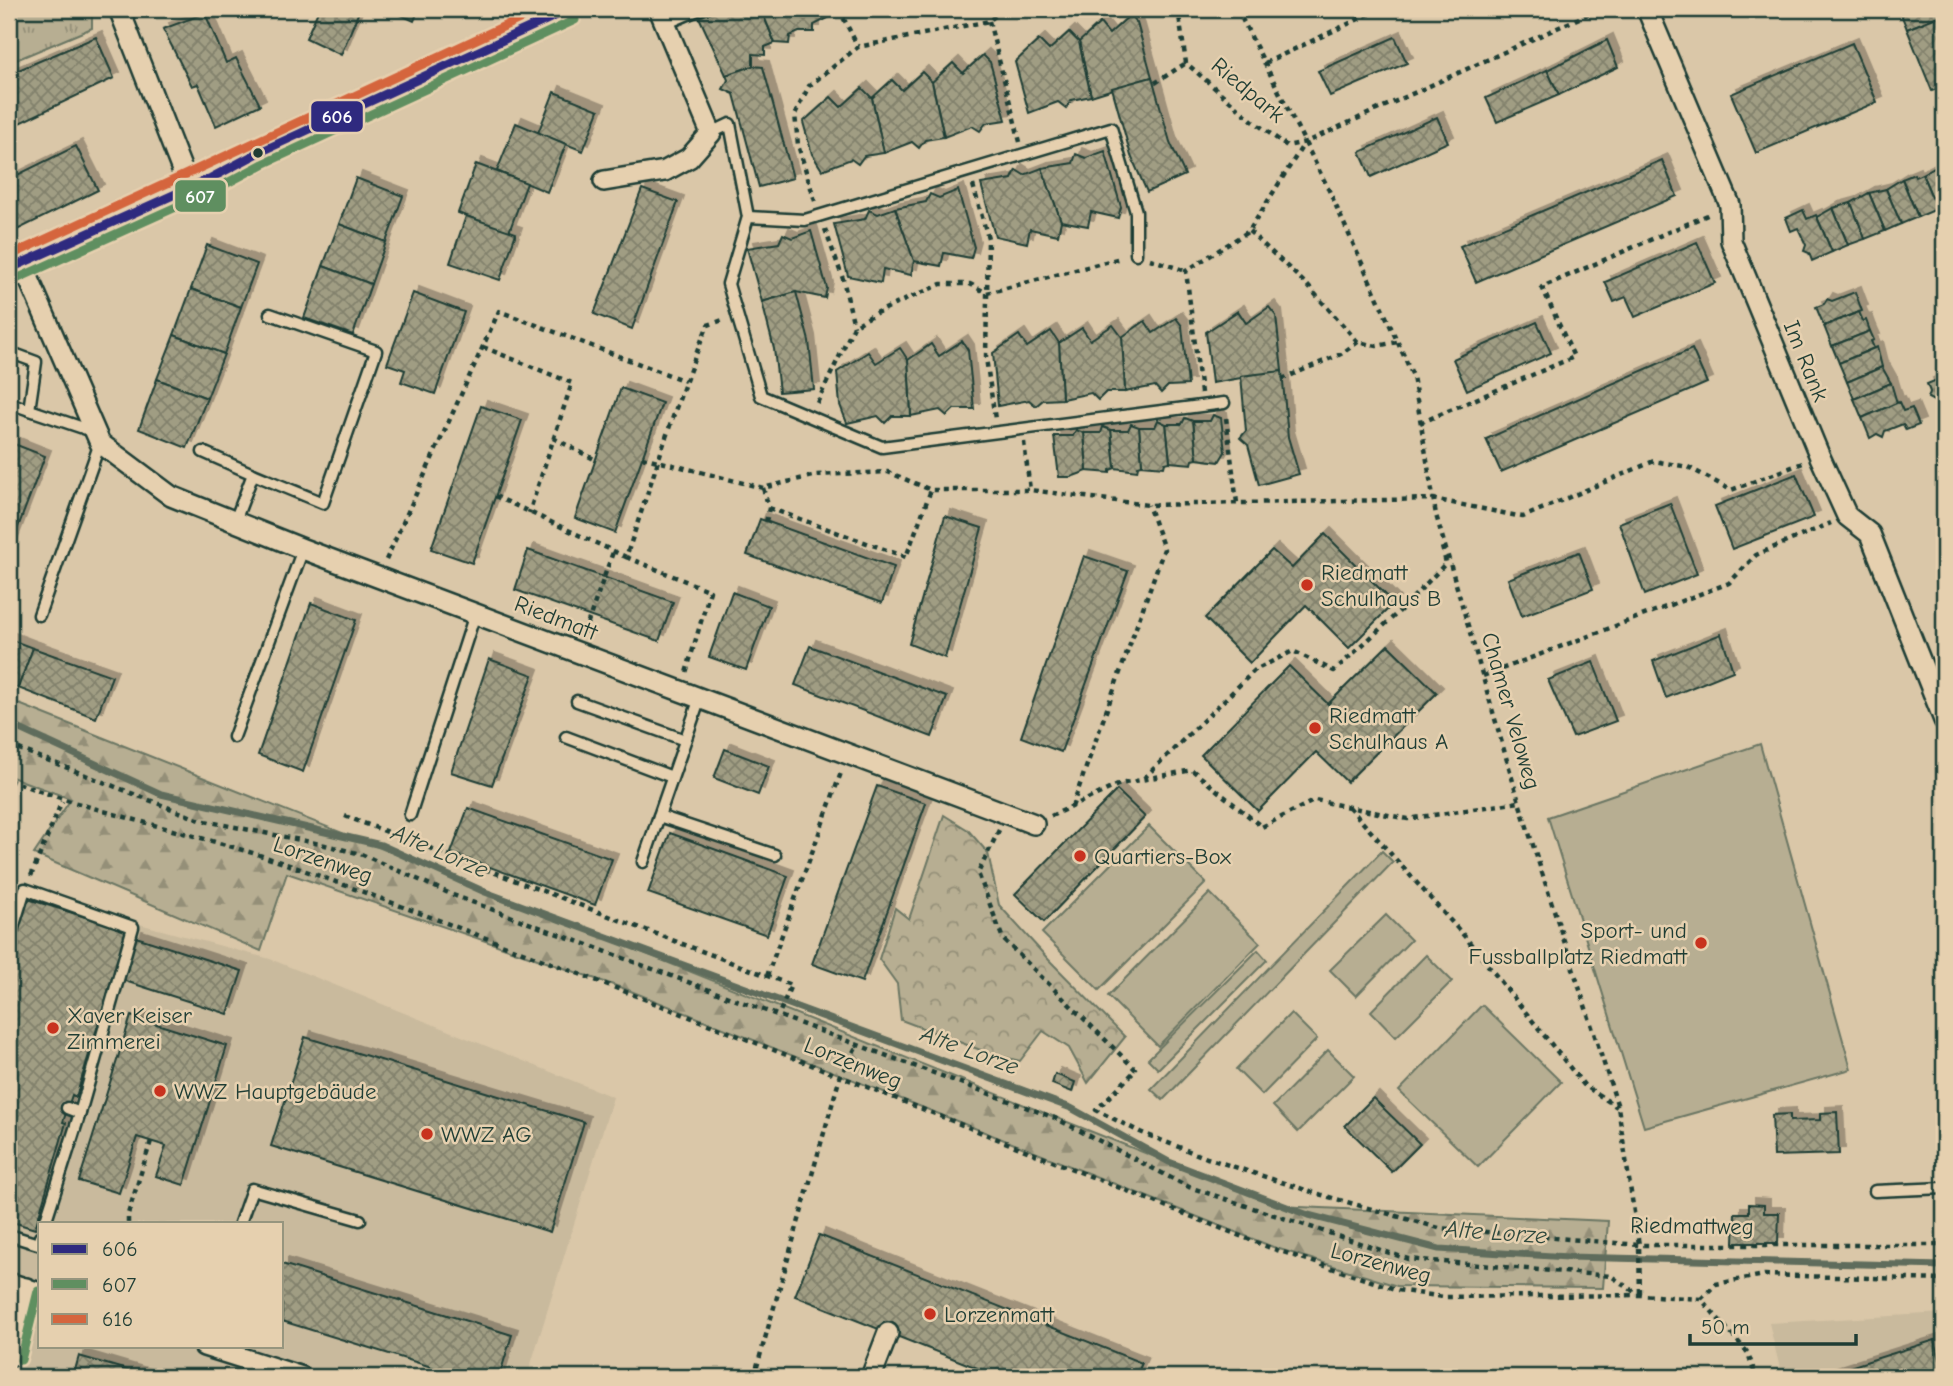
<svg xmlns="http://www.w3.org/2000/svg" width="1953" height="1386" font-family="'Comic Neue',sans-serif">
	<defs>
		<pattern id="grass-tufts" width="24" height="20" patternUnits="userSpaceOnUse" patternTransform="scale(1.75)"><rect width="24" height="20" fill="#b7ae92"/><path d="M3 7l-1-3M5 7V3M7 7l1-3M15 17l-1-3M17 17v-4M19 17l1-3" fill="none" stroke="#948f78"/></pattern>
		<pattern id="forest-firs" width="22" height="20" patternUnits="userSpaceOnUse" patternTransform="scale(1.75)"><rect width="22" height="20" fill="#b7ae92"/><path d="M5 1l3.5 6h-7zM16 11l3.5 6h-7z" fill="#948f78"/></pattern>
		<pattern id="park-crowns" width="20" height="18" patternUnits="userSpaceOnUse" patternTransform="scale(1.75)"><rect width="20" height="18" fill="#b7ae92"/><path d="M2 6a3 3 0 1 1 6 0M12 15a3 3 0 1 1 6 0" fill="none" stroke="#948f78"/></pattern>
		<pattern id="building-cross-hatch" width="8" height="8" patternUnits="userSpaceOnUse" patternTransform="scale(1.75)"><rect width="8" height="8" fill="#a09d83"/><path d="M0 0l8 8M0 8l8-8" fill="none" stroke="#82816c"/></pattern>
		<filter id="shadow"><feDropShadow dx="6" dy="-6" stdDeviation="0" flood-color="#0004"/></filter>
	</defs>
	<rect width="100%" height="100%" fill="#dac7a8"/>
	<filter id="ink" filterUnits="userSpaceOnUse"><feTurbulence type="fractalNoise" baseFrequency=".0143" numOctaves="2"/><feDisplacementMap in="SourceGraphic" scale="14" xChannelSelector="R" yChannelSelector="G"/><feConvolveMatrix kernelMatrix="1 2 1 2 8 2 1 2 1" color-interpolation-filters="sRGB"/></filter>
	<g filter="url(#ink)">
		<g fill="#c9ba9d" fill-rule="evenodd">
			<path d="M9 889 270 959 613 1097 527 1377H9ZM40 1223H282V1346H40Z"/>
			<polygon points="1944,1313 1944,1377 1782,1377 1769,1323"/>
		</g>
		<polygon fill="url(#grass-tufts)" stroke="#6b7663" stroke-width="2" points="9,9 92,9 92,28 9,63"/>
		<polygon fill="url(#forest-firs)" stroke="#6b7663" stroke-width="2" points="9,700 1278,1206 1608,1221 1603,1288 1397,1286 1273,1247 628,990 287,873 261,951 34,854 71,799 9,776"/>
		<polygon fill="url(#park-crowns)" stroke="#6b7663" stroke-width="2" points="944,815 968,830 988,853 999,905 1049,960 1125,1037 1088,1083 1069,1048 1043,1031 1020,1061 991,1054 901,1020 897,984 879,959 895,908 909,919"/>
		<g fill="#b7ae92" stroke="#6b7663" stroke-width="2">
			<polygon points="1760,744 1851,1069 1644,1127 1548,817"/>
			<polygon points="1149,826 1206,883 1099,990 1042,933"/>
			<polygon points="1382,851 1393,862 1163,1100 1151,1089"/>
			<polygon points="1210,893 1260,943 1158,1046 1108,996"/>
			<polygon points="1386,915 1411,940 1356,996 1330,970"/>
			<polygon points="1258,950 1267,960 1158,1069 1148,1059"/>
			<polygon points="1426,955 1452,981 1396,1037 1371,1011"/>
			<polygon points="1482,1005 1561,1082 1478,1167 1399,1091"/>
			<polygon points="1291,1013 1317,1039 1262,1095 1236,1069"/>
			<polygon points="1328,1050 1354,1076 1298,1132 1273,1106"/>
		</g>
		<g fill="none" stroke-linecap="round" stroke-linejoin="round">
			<polyline stroke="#5e6c5b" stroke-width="7" points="9,724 161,794 381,845 485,892 1071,1108 1169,1162 1308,1215 1439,1249 1568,1257 1944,1266"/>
		</g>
		<g fill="url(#building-cross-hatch)" stroke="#1f3d34" stroke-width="2" filter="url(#shadow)">
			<polygon points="319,9 360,9 341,55 306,38"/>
			<polygon points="388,9 419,9 414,21"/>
			<polygon points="721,9 761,9 775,43 765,47 765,55 753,54 753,66 726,75 699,17"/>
			<polygon points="761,9 823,9 828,18 814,25 814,32 799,32 790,36 789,44 775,43"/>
			<polygon points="1899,9 1944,9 1944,14 1907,29"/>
			<polygon points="205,13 226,63 236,58 260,105 216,126 198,84 192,86 163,29"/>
			<polygon points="1944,14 1944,86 1932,91 1907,29"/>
			<polygon points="1130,15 1137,23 1152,77 1091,96 1079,42 1100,23 1109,34"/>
			<polygon points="1069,32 1079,42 1091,96 1072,100 1066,108 1058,102 1029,113 1015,62 1039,40 1049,50"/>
			<polygon points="96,37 114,78 9,128 9,74"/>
			<polygon points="1395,37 1407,63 1330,96 1318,71"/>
			<polygon points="1607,40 1618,67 1559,95 1547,70"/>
			<polygon points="1852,43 1877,102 1756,153 1731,94"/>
			<polygon points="983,55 990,62 1006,120 986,123 980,131 972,126 944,137 932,82 953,63 963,73"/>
			<polygon points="753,66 763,67 793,178 759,187 734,94 723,89 728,80 726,75"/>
			<polygon points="1547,70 1559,95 1497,122 1486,98"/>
			<polygon points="922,72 932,82 944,137 925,140 919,148 912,142 884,153 872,98 892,80 902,90"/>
			<polygon points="1152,77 1170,142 1185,175 1147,192 1131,156 1112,88"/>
			<polygon points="862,88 872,98 884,153 864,156 858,164 851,159 822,170 812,154 803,122 831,97 841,107"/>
			<polygon points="554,92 599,110 583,151 538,133"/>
			<polygon points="1437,117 1448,142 1371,177 1360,152"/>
			<polygon points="516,123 566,144 547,192 497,171"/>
			<polygon points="76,146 98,190 9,234 9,179"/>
			<polygon points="1105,151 1121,207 1118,218 1091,212 1088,226 1061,221 1042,168 1073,163 1076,154 1086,158"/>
			<polygon points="1662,160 1677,196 1476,282 1460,246"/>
			<polygon points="476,164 527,183 509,232 458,213"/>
			<polygon points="1938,165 1944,179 1944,206 1937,209 1922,174"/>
			<polygon points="1042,168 1061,221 1058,235 1030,229 1027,243 995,236 981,184 1012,179 1016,170 1024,175"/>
			<polygon points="1914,174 1915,177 1922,174 1937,209 1918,217 1902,179"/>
			<polygon points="356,178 403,196 386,242 339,224"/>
			<polygon points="1902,179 1918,217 1901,224 1886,189"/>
			<polygon points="642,189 678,202 632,329 594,314"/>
			<polygon points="1886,189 1901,224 1885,231 1869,193"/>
			<polygon points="958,190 974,247 971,258 944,253 941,266 914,261 895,208 926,202 930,194 939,198"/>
			<polygon points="1869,193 1885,231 1865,239 1851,203"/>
			<polygon points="1851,203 1865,239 1848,245 1833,208"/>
			<polygon points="895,208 914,261 911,275 883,269 881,283 848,276 834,224 865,219 869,210 878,214"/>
			<polygon points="1833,208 1848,245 1832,252 1817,217"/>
			<polygon points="1803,210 1807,219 1816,215 1832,252 1812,261 1809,253 1804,251 1806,245 1798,228 1791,231 1786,218"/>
			<polygon points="466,216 516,233 500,280 450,263"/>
			<polygon points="339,224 386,242 371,284 323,266"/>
			<polygon points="811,231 827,288 825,298 796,292 762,302 747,248 779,243 783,234 792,238"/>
			<polygon points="1697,242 1715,283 1635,317 1626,297 1614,302 1605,282"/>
			<polygon points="207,245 257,264 241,307 191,289"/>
			<polygon points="323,266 371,284 353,335 304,318"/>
			<polygon points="191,289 241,307 224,354 174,335"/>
			<polygon points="796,292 809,341 814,389 779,392 774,349 762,302"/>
			<polygon points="1855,292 1862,311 1824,326 1816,307 1824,304 1827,299 1832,301"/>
			<polygon points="413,293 464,312 435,394 401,382 405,370 387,364"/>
			<polygon points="1269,307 1276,316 1282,371 1212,383 1206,332 1238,311 1246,323"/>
			<polygon points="1859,312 1863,321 1866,320 1870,331 1832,346 1824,326"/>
			<polygon points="1176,318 1182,326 1188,385 1168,386 1161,393 1155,386 1125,392 1122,337 1145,321 1153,333"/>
			<polygon points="1537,322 1551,353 1467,390 1453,359"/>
			<polygon points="1113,325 1122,337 1125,392 1106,392 1098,400 1091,393 1062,399 1059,343 1082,328 1090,340"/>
			<polygon points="1051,331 1059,343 1062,399 1043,400 1036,406 1029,400 998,406 993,353 1019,335 1027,347"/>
			<polygon points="1870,331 1874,340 1871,341 1874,348 1839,363 1832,346"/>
			<polygon points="174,335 224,354 207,398 157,379"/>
			<polygon points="962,341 968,350 974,409 954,409 947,416 940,410 911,416 908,360 931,344 939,356"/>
			<polygon points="1877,347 1882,367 1847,382 1839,363"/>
			<polygon points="900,348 908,360 911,416 892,416 885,423 878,416 847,423 840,405 837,372 868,352 876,363"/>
			<polygon points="1692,349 1707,383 1501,472 1486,439"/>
			<polygon points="1882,367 1891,383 1854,399 1847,382"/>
			<polygon points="1282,371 1288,437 1299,474 1259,485 1248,445 1240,438 1246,431 1241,376"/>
			<polygon points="1944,377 1944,421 1943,421 1934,401 1928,398 1930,392 1927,384"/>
			<polygon points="157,379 207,398 187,448 139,429"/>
			<polygon points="1891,383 1897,403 1862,418 1854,399"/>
			<polygon points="621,388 662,403 615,533 575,518"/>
			<polygon points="1899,402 1903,411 1912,408 1919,425 1906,430 1903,424 1885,431 1883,437 1877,434 1870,438 1862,418"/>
			<polygon points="481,406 522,420 472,563 431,549"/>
			<polygon points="1213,415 1221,418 1225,452 1219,462 1197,459 1193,421 1210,421"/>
			<polygon points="1185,418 1193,421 1197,459 1193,460 1192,464 1170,462 1166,424 1182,424"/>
			<polygon points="1158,420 1166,424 1170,462 1165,463 1164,467 1142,465 1139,427 1155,427"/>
			<polygon points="1131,424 1139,427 1142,465 1138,466 1137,471 1115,468 1111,430 1128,430"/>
			<polygon points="1103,427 1111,430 1115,468 1110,470 1110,473 1087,471 1084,433 1101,433"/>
			<polygon points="1076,430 1084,433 1087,471 1071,477 1059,477 1054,436 1073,436"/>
			<polygon points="9,442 45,456 9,551"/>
			<polygon points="1796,474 1814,517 1732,549 1715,506"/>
			<polygon points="1670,503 1697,574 1645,595 1619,523"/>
			<polygon points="945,516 982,528 945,658 909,644"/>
			<polygon points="760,519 894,567 882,603 747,555"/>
			<polygon points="1325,534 1394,603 1349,648 1306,605 1250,663 1205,618 1272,550 1292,568"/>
			<polygon points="528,550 673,602 659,641 515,590"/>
			<polygon points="1579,552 1593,589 1522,616 1508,579"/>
			<polygon points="1084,556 1128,571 1061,752 1021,737"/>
			<polygon points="732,592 769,606 746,670 709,657"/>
			<polygon points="311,603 356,620 303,772 258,755"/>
			<polygon points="1721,634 1733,671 1666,698 1653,661"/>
			<polygon points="9,639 33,648 18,688 9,684"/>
			<polygon points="1388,645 1437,693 1347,782 1316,752 1258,811 1201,755 1289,666 1328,704"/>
			<polygon points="810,646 947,697 932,737 795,685"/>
			<polygon points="33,648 112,676 96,718 18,688"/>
			<polygon points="489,659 533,675 492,785 451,772"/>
			<polygon points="1593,662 1616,721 1573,737 1548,680"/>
			<polygon points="725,749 769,766 758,795 714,778"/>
			<polygon points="877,786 926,803 862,982 812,964"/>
			<polygon points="1117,790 1145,817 1044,922 1015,894"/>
			<polygon points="468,808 612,859 595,905 451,853"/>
			<polygon points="670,833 788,876 767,935 648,893"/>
			<polygon points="28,899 127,930 76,1097 72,1095 63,1122 66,1123 35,1229 9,1221 9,961"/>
			<polygon points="136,937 242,971 228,1014 122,980"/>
			<polygon points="131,1016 227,1046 184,1185 156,1176 166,1146 137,1137 119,1193 79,1181"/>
			<polygon points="305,1037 584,1122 550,1232 271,1146"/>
			<polygon points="1055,1074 1075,1082 1072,1092 1052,1084"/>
			<polygon points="1373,1098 1420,1144 1392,1172 1345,1126"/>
			<polygon points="1837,1112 1839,1154 1774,1156 1772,1115 1790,1114 1790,1121 1820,1120 1820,1113"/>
			<polygon points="1749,1204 1764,1205 1764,1213 1779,1213 1778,1243 1734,1243 1735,1213 1749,1213"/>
			<polygon points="819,1235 1142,1363 1136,1377 1000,1377 795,1296"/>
			<polygon points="282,1264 512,1335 499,1377 464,1377 282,1321"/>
			<polygon points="1935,1340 1944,1377 1818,1377"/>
			<polygon points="79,1356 151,1377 73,1377"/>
		</g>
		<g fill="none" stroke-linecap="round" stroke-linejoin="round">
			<defs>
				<g id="service">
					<polyline points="665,24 700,9"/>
					<polyline points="711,133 730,124 748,217 728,284 761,396 882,447 1224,403"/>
					<polyline points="748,217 805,220 1111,128 1136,212 1136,254"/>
					<polyline points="9,352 36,362 29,410"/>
					<polyline points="9,403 95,432"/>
					<polyline points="203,452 253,474"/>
					<polyline points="235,521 253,474 323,503 376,351 270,314"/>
					<polyline points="39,615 100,443"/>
					<polyline points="577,701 685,740"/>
					<polyline points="234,737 303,549"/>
					<polyline points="566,737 672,777"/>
					<polyline points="410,815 475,614"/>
					<polyline points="659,816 775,855"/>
					<polyline points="643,862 700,698"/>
					<polyline points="9,941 25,889 133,927 80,1113 45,1223"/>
					<polyline points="67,1108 80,1113"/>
					<polyline points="1875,1191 1944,1188"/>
					<polyline points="240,1223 252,1189 360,1220"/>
					<polyline points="9,1235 38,1244 40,1237"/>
				</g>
				<g id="minor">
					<polyline points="119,9 189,188"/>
					<polyline points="1647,9 1730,205 1731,241 1820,457 1847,516 1870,534 1944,720"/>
					<polyline points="604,181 665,171 689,158 711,133 659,9"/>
					<polyline points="22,263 100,443 171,496 303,549 1034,824"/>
					<polyline points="9,1283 40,1293"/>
					<polyline points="204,1346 302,1377"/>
					<polyline points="9,1357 26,1288"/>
					<polyline points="871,1377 888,1333"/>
				</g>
				<polyline id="tertiary" points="9,269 211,178 258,153 570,9"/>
			</defs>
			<use href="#service" stroke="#1f3d34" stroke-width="15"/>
			<use href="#minor" stroke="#1f3d34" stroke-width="24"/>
			<use href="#tertiary" stroke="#1f3d34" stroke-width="30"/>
			<g stroke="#1f3d34" stroke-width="4.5" stroke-dasharray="5 5" stroke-linecap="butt">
				<polyline points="839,9 858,47"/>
				<polyline points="1178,9 1186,63 1253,121 1287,146 1306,142 1599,9"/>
				<polyline points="1237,9 1327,186 1413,376 1436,515 1519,802 1618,1107 1639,1245 1640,1295"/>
				<polyline points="989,21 1020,142"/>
				<polyline points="1265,63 1380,9"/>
				<polyline points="1155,83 1186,63"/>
				<polyline points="973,185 988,238 986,358 995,419"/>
				<polyline points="815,201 798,145 795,114 809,86 858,47 989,21 1003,9"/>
				<polyline points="825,229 843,279 854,326"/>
				<polyline points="1249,231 1307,285 1358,342"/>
				<polyline points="1150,259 1186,271"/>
				<polyline points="483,347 572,383 529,513"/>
				<polyline points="1282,379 1341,354 1358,342 1377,346 1397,342"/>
				<polyline points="1201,393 1186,271 1249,231 1305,142"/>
				<polyline points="817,403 854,326 876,313 941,284 970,284 987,293 1121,258"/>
				<polyline points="1226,418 1237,503"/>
				<polyline points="1420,423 1574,357 1542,287 1712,213"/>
				<polyline points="553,438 596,460"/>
				<polyline points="1024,442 1030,490"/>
				<polyline points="642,457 763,488 816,475 888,472 931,490 1030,490 1148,505 1433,499 1523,517 1654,461 1688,467 1731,490 1803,463"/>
				<polyline points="763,488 769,508 766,522"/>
				<path d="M495 496 626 557C653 479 676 400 708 325L723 320"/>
				<polyline points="769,508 906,557 931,490"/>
				<polyline points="626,557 710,591 686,673"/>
				<polyline points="386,560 499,311 685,381"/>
				<polyline points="584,633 613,552"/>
				<polyline points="1483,676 1729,583 1756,555 1831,523"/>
				<polyline points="9,745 200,820 325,845 361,854 453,895 1055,1118 1189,1187 1408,1259 1611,1276 1639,1295"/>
				<polyline points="1144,778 1255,670 1293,651 1334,671 1403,608 1446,563 1442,547"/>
				<path d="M9 780C106 817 208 835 306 871 629 989 948 1120 1268 1247L1398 1290 1443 1297 1640 1295 1701 1299 1748 1353 1756 1377"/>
				<polyline points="1072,807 1164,549 1148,505"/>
				<polyline points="1349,807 1466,938 1584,1085 1617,1107"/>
				<polyline points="345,816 791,985 779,1014"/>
				<polyline points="1051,816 1120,784 1192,770 1262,827 1315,800 1408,819 1519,802"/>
				<polyline points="999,830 978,873 1003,939 1136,1070 1096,1110 1140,1132 1207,1158 1315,1193 1439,1228 1639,1245 1944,1245"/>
				<polyline points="31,876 62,801"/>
				<polyline points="767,976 842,770"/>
				<polyline points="128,1223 128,1214 151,1141"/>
				<polyline points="1701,1299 1716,1284 1764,1275 1944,1280"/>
				<polyline points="754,1377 840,1077 857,1045"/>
			</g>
			<use href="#service" stroke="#e6d0af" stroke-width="10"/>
			<use href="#minor" stroke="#e6d0af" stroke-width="19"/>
			<use href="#tertiary" stroke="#e6d0af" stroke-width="24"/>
			<defs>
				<polyline id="bus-1" points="9,269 211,178 258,153 570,9"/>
				<g id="bus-2">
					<polyline points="14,280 216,189 263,164 575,20"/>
					<polyline points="21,1360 38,1291"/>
				</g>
				<path id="bus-3" d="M9 256C187 175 364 91 541 9"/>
			</defs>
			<use href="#bus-1" stroke="#e6d0af" stroke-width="14"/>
			<use href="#bus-2" stroke="#e6d0af" stroke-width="14"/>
			<use href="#bus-3" stroke="#e6d0af" stroke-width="14"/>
			<use href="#bus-1" stroke="#2f2a7f" stroke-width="9"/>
			<use href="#bus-2" stroke="#5f8f60" stroke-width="9"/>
			<use href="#bus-3" stroke="#d5653e" stroke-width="9"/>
		</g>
	</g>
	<circle fill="#1f3d34" stroke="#e6d0af" stroke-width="2.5" cx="258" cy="153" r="6"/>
	<g fill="#c8321e" stroke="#e6d0af" stroke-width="2.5">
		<circle cx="1307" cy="585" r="7"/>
		<circle cx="1315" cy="728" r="7"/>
		<circle cx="1080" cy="856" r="7"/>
		<circle cx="1701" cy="943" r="7"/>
		<circle cx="53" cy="1028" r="7"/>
		<circle cx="160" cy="1091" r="7"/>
		<circle cx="427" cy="1134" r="7"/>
		<circle cx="930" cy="1314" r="7"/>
	</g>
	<g text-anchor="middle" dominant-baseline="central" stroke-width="5" stroke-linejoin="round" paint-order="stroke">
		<g font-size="23" fill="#1f3d34" stroke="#e6d0af">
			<text transform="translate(1248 90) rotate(40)">Riedpark</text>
			<text transform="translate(1806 361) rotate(68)">Im Rank</text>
			<text transform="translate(556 618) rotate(21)">Riedmatt</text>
			<text transform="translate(1511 711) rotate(74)">Chamer Veloweg</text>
			<text transform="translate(323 860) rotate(19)">Lorzenweg</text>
			<text transform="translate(853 1063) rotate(22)">Lorzenweg</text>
			<text transform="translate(1692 1226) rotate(1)">Riedmattweg</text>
			<text transform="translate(1381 1263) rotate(15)">Lorzenweg</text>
		</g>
		<g font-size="23" fill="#1f3d34" stroke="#e6d0af" text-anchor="start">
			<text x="1321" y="572">Riedmatt<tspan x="1321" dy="26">Schulhaus B</tspan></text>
			<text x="1329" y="715">Riedmatt<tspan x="1329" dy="26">Schulhaus A</tspan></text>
			<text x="1094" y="856">Quartiers-Box</text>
			<text x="1687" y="930" text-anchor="end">Sport- und<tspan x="1687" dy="26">Fussballplatz Riedmatt</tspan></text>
			<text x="67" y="1015">Xaver Keiser<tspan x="67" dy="26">Zimmerei</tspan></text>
			<text x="174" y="1091">WWZ Hauptgebäude</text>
			<text x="441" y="1134">WWZ AG</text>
			<text x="944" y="1314">Lorzenmatt</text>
		</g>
		<g font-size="24" font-style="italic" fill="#2f493e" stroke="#e6d0af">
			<text transform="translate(440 851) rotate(23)">Alte Lorze</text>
			<text transform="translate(970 1050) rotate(20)">Alte Lorze</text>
			<text transform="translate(1496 1232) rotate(4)">Alte Lorze</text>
		</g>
	</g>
	<g stroke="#e6d0af" stroke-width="2.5">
		<rect x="310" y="100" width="54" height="33" rx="7" fill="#2f2a7f"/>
		<rect x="174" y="179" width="53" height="34" rx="7" fill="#5f8f60"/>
	</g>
	<g font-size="19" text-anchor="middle" font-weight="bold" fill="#fff">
		<text x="337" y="123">606</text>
		<text x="200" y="203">607</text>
	</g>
	<rect width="1953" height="1386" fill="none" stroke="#e6d0af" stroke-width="35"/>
	<rect x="18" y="18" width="1918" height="1351" fill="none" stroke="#1f3d34" stroke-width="2.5" filter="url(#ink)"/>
	<rect x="38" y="1222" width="245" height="126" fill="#e6d0af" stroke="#96957e" stroke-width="2"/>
	<rect x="52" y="1244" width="35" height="10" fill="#2f2a7f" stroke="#96957e" stroke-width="2"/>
	<text x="102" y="1256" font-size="21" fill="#1f3d34">606</text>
	<rect x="52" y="1279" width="35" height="10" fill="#5f8f60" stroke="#96957e" stroke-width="2"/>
	<text x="102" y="1292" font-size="21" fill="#1f3d34">607</text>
	<rect x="52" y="1314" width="35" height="10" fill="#d5653e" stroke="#96957e" stroke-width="2"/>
	<text x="102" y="1326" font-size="21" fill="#1f3d34">616</text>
	<path d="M1690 1334v10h166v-10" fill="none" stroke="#1f3d34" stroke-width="3.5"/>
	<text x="1701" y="1334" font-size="21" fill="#1f3d34" stroke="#e6d0af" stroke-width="5" paint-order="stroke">50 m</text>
</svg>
